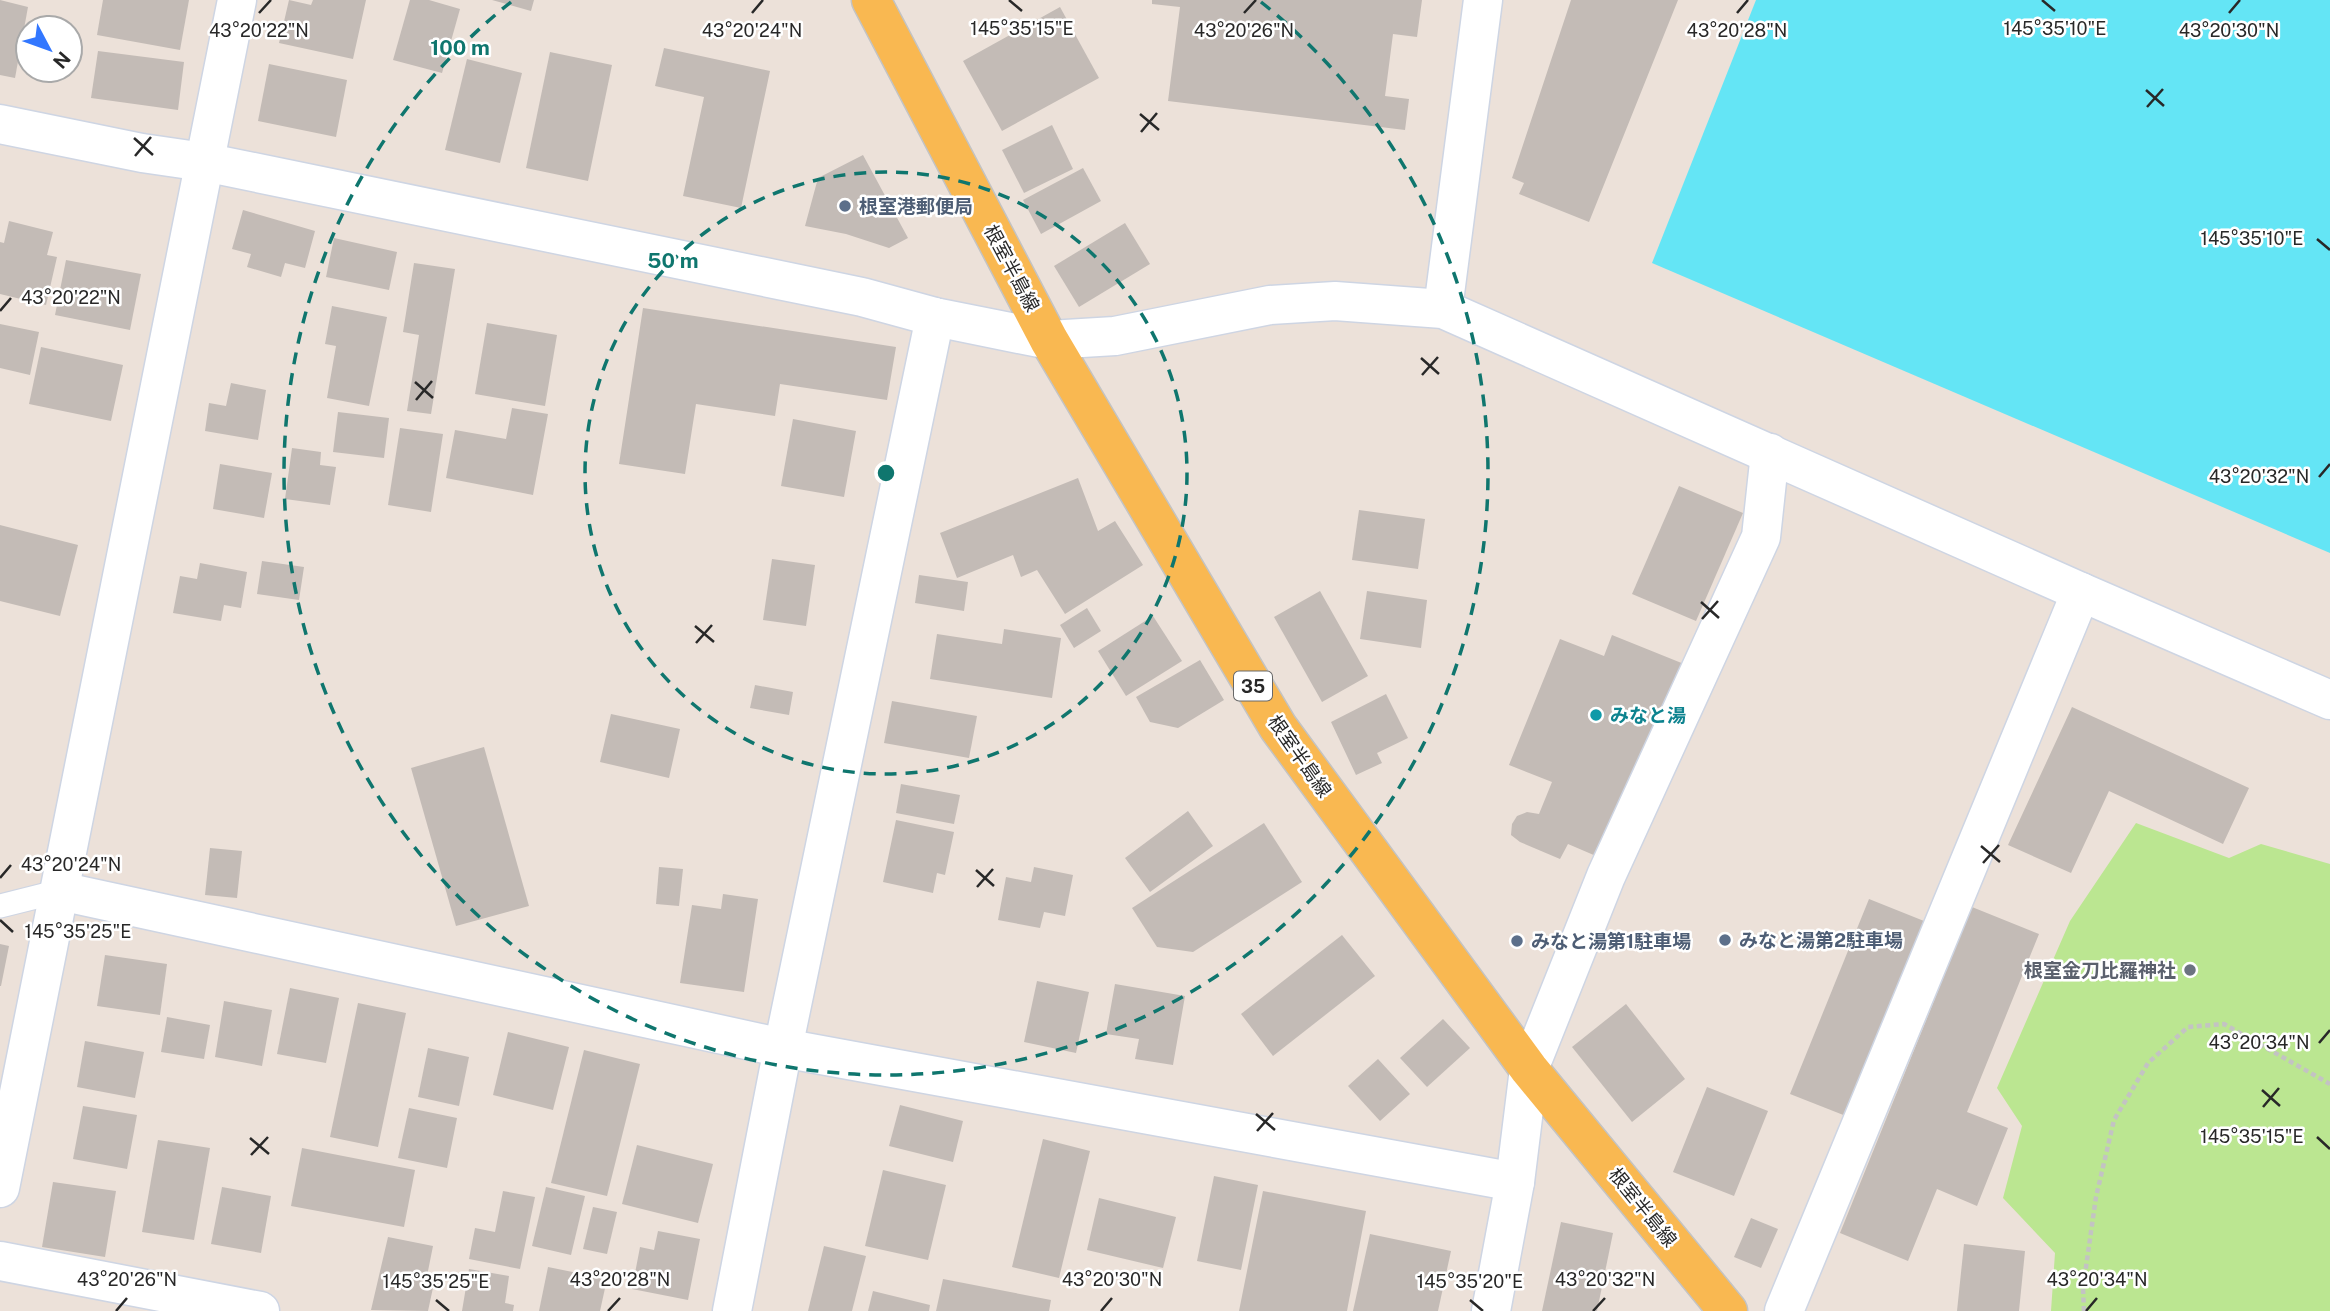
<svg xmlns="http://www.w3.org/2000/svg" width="2330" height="1311" font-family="'Public Sans','Noto Sans JP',sans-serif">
	<rect width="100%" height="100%" fill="#ece1d9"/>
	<polygon fill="#bbe691" points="2136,823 2229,858 2261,844 2330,864 2330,1311 2051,1311 2055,1253 2003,1198 2022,1126 1997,1088 2070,921"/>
	<polygon fill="#64e5f5" points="1756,0 2330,0 2330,553 1652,263"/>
	<g fill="#c3bbb6">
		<polygon points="0,0 28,7 15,78 0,75"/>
		<polygon points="103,0 189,0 180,50 97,35"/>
		<polygon points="289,0 311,5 313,0 366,0 353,59 279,43"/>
		<polygon points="410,0 429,0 460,9 442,73 393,60"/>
		<polygon points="492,0 534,0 531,11"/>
		<polygon points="1152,0 1422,0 1417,37 1393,34 1385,96 1409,99 1405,130 1168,101 1180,7 1152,4"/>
		<polygon points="1571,0 1678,0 1589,222 1519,194 1524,183 1512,178"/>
		<polygon points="1060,7 1099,78 1002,131 963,61"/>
		<polygon points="664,48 770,71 741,208 683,196 704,97 655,86"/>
		<polygon points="98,51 184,62 178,110 91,98"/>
		<polygon points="550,52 612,65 588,181 526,168"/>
		<polygon points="467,59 522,73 500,163 445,150"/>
		<polygon points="269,64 347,80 336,137 258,121"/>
		<polygon points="1052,125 1073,169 1024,193 1002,150"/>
		<polygon points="863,155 908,238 889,248 846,234 805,226 818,178"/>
		<polygon points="1083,168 1101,201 1041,234 1023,200"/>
		<polygon points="243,210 315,231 305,268 285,263 281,277 247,267 251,254 232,249"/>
		<polygon points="9,221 53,232 47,255 57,257 46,305 0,294 0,242 4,243"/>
		<polygon points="1125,223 1150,264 1079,307 1054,266"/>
		<polygon points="334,238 397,252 389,290 326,277"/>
		<polygon points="66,260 141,274 130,330 55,315"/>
		<polygon points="414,263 455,269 431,414 407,411 419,335 403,332"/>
		<polygon points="332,306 387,317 369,406 327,398 336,346 325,344"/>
		<polygon points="643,308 896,347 887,400 780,384 775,416 696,404 685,474 619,464"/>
		<polygon points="487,323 557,335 545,406 475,394"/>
		<polygon points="0,324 39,332 30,375 0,368"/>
		<polygon points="41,347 123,365 111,421 29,404"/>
		<polygon points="231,383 266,390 258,440 205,431 209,403 226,406"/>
		<polygon points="512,408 548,414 533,495 446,478 455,430 506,439"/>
		<polygon points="338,412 389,418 384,458 333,452"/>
		<polygon points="793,419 856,431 844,497 781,486"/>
		<polygon points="400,428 443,434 431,512 388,505"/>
		<polygon points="292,448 321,452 320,465 336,467 330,505 285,499"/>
		<polygon points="220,464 272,473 264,518 213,509"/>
		<polygon points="1078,478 1098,531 1115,521 1143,565 1065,614 1037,570 1021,577 1013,555 957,578 940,533"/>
		<polygon points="1679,486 1743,513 1696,621 1632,594"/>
		<polygon points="1359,510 1425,519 1418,569 1352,560"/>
		<polygon points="0,525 78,545 60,616 0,601"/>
		<polygon points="772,559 815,565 806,626 763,620"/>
		<polygon points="262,561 304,567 299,600 257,594"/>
		<polygon points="200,563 247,572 241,608 224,605 221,621 173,613 180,576 197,579"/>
		<polygon points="919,575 968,582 964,611 915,603"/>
		<polygon points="1320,591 1368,676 1322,702 1274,617"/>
		<polygon points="1367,591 1427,600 1421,648 1360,639"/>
		<polygon points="1087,608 1101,631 1074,648 1060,625"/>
		<polygon points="1153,616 1182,661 1126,696 1098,651"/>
		<polygon points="1004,629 1061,638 1052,698 930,679 937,634 1002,644"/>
		<polygon points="1612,635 1684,664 1603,859 1568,844 1560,859 1520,842 1511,835 1512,824 1517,816 1527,812 1539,814 1552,782 1509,765 1560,639 1604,656"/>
		<polygon points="1200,660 1224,700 1178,728 1150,722 1136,697"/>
		<polygon points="755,685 793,692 789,715 750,708"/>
		<polygon points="1386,694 1408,738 1377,753 1382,763 1356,775 1331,722"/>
		<polygon points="892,701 977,716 969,758 884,743"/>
		<polygon points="2072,707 2249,788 2223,844 2109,791 2071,873 2008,845"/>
		<polygon points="611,714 680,729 669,778 600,762"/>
		<polygon points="484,747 529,906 456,926 411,768"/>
		<polygon points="901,784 960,795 954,824 896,813"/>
		<polygon points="1188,811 1213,846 1150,892 1125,858"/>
		<polygon points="896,820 954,832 945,875 937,873 933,893 883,882"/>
		<polygon points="1264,823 1302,882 1193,952 1157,947 1132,908"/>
		<polygon points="210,848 242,851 237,898 205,895"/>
		<polygon points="659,867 683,869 679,906 656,904"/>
		<polygon points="1034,867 1073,875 1065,916 1044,912 1040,928 998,920 1006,877 1031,882"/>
		<polygon points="723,894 758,899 744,992 680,983 692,905 721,909"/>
		<polygon points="1869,899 1929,923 1851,1118 1790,1094"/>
		<polygon points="1972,907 2039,934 1967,1112 2008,1128 1977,1206 1937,1189 1908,1261 1840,1233"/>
		<polygon points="1342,935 1375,976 1273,1056 1241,1014"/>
		<polygon points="0,944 9,946 1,986 0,986"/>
		<polygon points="105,955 167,964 160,1015 97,1006"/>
		<polygon points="1037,981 1089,992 1076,1053 1024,1042"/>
		<polygon points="1115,984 1185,996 1173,1065 1135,1059 1139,1039 1106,1034"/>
		<polygon points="290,988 339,998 326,1063 277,1054"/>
		<polygon points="224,1001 272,1010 262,1066 215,1057"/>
		<polygon points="358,1003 406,1013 378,1147 330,1137"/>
		<polygon points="1626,1004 1685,1079 1632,1122 1572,1047"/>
		<polygon points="167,1017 210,1025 204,1059 161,1052"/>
		<polygon points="1443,1019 1470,1048 1427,1087 1400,1058"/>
		<polygon points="508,1032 569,1047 553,1110 493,1095"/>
		<polygon points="85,1041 144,1052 135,1098 77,1087"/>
		<polygon points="428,1048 469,1057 459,1106 418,1097"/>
		<polygon points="584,1050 640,1064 607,1196 551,1183"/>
		<polygon points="1378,1059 1410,1094 1380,1121 1348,1086"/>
		<polygon points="1707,1087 1768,1111 1734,1196 1673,1172"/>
		<polygon points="900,1105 963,1121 953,1162 889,1146"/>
		<polygon points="83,1106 137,1115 127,1169 73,1159"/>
		<polygon points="409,1108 457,1118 447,1168 398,1158"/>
		<polygon points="1043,1139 1090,1151 1059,1278 1012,1267"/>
		<polygon points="158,1140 210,1148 194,1240 142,1232"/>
		<polygon points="637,1145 713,1164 698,1223 622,1204"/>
		<polygon points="302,1148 415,1170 404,1227 291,1206"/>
		<polygon points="883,1170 946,1185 928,1260 865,1246"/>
		<polygon points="1214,1176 1258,1185 1241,1270 1197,1261"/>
		<polygon points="53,1182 116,1191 105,1257 42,1247"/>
		<polygon points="222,1187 271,1196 261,1253 211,1244"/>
		<polygon points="546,1187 585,1196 571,1255 532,1246"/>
		<polygon points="503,1191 535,1197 520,1269 469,1259 475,1228 495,1232"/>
		<polygon points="1263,1191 1366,1211 1347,1311 1239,1311"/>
		<polygon points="1099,1198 1176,1217 1163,1268 1087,1250"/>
		<polygon points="593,1207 617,1212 607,1254 583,1249"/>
		<polygon points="1751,1218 1778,1229 1761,1268 1734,1257"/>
		<polygon points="1561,1222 1613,1233 1597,1311 1542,1311"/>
		<polygon points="658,1231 700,1239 688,1300 632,1289 640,1247 654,1250"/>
		<polygon points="1370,1234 1451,1251 1438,1311 1353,1311"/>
		<polygon points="388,1237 433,1246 426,1281 434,1283 428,1311 371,1310"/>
		<polygon points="1964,1244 2025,1251 2019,1311 1957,1311"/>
		<polygon points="824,1246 866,1256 852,1311 808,1311"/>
		<polygon points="548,1267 607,1279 600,1311 539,1311"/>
		<polygon points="469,1269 509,1276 505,1303 514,1305 513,1311 462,1311"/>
		<polygon points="943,1279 1051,1300 1049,1311 936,1311"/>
		<polygon points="873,1291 930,1305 929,1311 868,1311"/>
	</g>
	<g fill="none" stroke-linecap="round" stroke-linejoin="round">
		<defs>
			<polyline id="lane" points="0,906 60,891"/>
			<g id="street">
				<polyline points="1443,309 1483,0"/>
				<polyline points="0,1261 260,1311"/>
				<polyline points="1491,1311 1515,1182 1529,1069 1606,876 1761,537 1770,453"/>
				<polyline points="1784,1311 2081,592"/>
			</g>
			<g id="secondary">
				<polyline points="0,124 142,153 204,162 862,297 935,317 1049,340 1115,336 1270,305 1335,301 1443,309 2081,592 2330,700"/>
				<polyline points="60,891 783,1048 1515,1182"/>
				<polyline points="0,1188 237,0"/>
				<polyline points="732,1311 783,1048 935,317"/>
			</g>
			<polyline id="primary" points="871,0 1049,340 1278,727 1529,1069 1728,1311"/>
		</defs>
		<use href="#lane" stroke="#ced5e3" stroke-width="25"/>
		<use href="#street" stroke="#ced5e3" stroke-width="41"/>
		<use href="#secondary" stroke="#ced5e3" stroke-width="41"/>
		<use href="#primary" stroke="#c3c3c3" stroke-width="41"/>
		<polyline stroke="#c3c3c3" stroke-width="4.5" stroke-dasharray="5 3.5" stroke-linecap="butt" points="2084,1311 2083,1288 2096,1197 2114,1120 2148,1063 2188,1027 2224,1024 2330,1084"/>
		<use href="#lane" stroke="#fff" stroke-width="23"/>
		<use href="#street" stroke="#fff" stroke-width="38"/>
		<use href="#secondary" stroke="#fff" stroke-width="38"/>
		<use href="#primary" stroke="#f9b851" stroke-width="38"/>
	</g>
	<path fill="none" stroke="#282828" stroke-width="2.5" d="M1009 0 1022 11M2042 0 2055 11M259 13 271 0M752 13 763 0M1244 13 1256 0M1737 13 1748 0M2229 13 2240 0M2146 90 2164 106M2147 107 2163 89M1140 114 1159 130M1141 132 1157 113M134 138 153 155M135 156 151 137M2317 239 2330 250M0 311 11 298M1421 358 1439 374M1422 375 1438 357M415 382 433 398M416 400 432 381M2319 477 2330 464M1701 602 1719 618M1702 619 1718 601M695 626 714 642M696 643 712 625M1981 846 2000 862M1983 863 1999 845M976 870 994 886M0 878 11 865M977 887 993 869M0 920 13 932M2319 1043 2330 1030M2262 1090 2280 1106M2263 1107 2279 1088M1256 1114 1275 1130M1257 1131 1273 1113M2317 1137 2330 1149M250 1138 269 1154M251 1155 268 1137M436 1300 449 1311M1470 1300 1483 1311M116 1311 127 1298M608 1311 620 1298M1101 1311 1112 1298M1593 1311 1605 1298M2086 1311 2097 1298"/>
	<g fill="none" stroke="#0f766e" stroke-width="3.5" stroke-dasharray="12 9">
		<circle cx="886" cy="473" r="301"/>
		<path d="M1261 2A602 602 0 1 1 511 2"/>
	</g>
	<g fill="#5c6f8a" stroke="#fff" stroke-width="2.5">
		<circle cx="845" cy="206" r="7"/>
		<circle cx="1725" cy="940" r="7"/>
		<circle cx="1517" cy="941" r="7"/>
	</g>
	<circle fill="#0f9aa8" stroke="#fff" stroke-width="2.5" cx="1596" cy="715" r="7"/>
	<circle fill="#6b7280" stroke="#fff" stroke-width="2.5" cx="2190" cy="970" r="7"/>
	<g text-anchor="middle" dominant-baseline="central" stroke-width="5" stroke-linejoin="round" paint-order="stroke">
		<rect fill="#fff" stroke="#686868" stroke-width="2" x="1234" y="671.5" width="38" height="29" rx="5"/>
		<g font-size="18" font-weight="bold" fill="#282828">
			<text x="1253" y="686">35</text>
		</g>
		<g font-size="19" font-weight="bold" fill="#4e5e75" stroke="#fff" text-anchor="start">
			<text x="859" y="206">根室港郵便局</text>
			<text x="1739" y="940">みなと湯第2駐車場</text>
			<text x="1531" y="941">みなと湯第1駐車場</text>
		</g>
		<g font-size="19" fill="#282828" stroke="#fff">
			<text transform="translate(1012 268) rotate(62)">根室半島線</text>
			<text transform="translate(1300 756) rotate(55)">根室半島線</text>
			<text transform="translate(1643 1207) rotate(51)">根室半島線</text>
		</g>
		<g font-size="19" font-weight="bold" fill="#0d838f" stroke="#fff" text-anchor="start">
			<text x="1610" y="715">みなと湯</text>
		</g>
		<g font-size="19" font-weight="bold" fill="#5b616d" stroke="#fff" text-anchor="end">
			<text x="2176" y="970">根室金刀比羅神社</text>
		</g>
	</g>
	<g font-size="18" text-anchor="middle" fill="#282828" stroke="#fff" stroke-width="5" stroke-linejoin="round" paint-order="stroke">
		<text x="1022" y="35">145°35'15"E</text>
		<text x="2055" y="35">145°35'10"E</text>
		<text x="752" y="37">43°20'24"N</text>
		<text x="259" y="37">43°20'22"N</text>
		<text x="1244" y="37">43°20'26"N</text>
		<text x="1737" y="37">43°20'28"N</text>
		<text x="2229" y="37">43°20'30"N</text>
		<text x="2252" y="245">145°35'10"E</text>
		<text x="71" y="304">43°20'22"N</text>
		<text x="2259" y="483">43°20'32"N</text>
		<text x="71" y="871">43°20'24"N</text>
		<text x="78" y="938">145°35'25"E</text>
		<text x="2259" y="1049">43°20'34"N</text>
		<text x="2252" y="1143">145°35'15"E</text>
		<text x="127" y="1286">43°20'26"N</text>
		<text x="620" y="1286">43°20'28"N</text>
		<text x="1112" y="1286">43°20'30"N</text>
		<text x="1605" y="1286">43°20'32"N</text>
		<text x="2097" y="1286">43°20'34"N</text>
		<text x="436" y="1288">145°35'25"E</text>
		<text x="1470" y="1288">145°35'20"E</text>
	</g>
	<circle cx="886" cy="473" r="10" fill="#0f766e" stroke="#fff" stroke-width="3.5"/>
	<g font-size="21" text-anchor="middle" font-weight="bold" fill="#0f766e" stroke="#fff" stroke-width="5" stroke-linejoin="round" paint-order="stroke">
		<text x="460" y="55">100 m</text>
		<text x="673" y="268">50 m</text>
	</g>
	<g transform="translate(49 49) rotate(131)"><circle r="33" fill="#ffffff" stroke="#a9a9a9" stroke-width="2"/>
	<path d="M0-5L12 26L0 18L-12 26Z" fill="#3277ff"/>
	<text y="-10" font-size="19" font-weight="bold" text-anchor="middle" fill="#282828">N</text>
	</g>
</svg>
